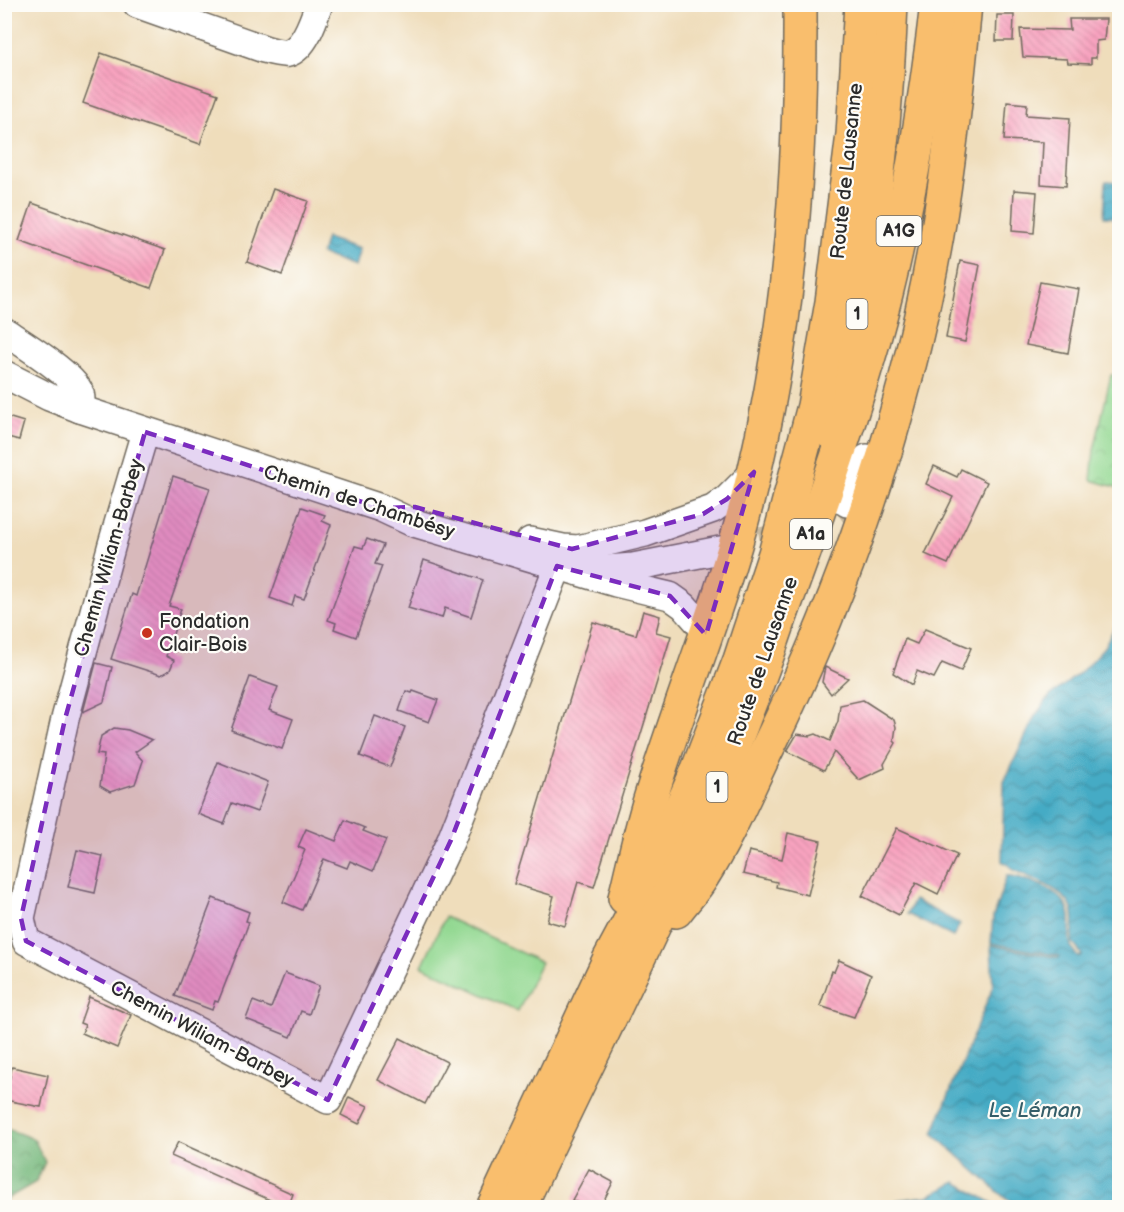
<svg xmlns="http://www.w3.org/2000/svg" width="1124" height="1212" font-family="'Balsamiq Sans',sans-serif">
	<defs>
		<pattern id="forest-crowns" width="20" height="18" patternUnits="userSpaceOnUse" patternTransform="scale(1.5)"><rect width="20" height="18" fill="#75b87b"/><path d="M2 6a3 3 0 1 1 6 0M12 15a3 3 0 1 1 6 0" fill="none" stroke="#609665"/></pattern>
		<pattern id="park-crowns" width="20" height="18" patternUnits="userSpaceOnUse" patternTransform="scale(1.5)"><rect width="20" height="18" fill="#92d891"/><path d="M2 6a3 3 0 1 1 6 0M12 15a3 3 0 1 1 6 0" fill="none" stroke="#7eba7d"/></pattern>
		<pattern id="water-waves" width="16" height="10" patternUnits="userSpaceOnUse" patternTransform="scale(1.5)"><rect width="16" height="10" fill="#45abc5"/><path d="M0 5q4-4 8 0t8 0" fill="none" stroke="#3a8ba0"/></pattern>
		<pattern id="building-back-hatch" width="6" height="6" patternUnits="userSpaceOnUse" patternTransform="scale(1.5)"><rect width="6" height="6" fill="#f8a3bf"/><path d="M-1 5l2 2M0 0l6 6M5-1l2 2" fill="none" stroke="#d58ca4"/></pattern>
	</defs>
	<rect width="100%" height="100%" fill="#fdfcf7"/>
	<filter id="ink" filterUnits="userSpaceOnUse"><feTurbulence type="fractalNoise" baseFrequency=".0167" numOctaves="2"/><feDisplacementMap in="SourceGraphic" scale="12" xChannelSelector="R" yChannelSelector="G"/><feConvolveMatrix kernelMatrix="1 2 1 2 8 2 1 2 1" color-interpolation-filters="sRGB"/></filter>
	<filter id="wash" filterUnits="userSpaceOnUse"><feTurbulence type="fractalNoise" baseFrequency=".008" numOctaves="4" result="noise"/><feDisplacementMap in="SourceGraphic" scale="24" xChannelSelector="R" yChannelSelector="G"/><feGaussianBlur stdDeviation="1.35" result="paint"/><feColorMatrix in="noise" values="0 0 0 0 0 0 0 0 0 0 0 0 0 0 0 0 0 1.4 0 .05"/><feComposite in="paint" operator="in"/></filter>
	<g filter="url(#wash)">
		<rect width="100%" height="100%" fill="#efddbb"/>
		<polygon fill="url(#forest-crowns)" stroke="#507253" stroke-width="1.5" points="5,1128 34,1139 45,1162 36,1182 5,1200"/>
		<polygon fill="url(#park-crowns)" stroke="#5e825e" stroke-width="1.5" points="1119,374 1120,374 1119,488 1091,480 1094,450 1111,375"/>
		<polygon fill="#92d891" stroke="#5e825e" stroke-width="1.5" points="445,917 541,962 518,1011 422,966"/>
		<g fill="url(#water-waves)" stroke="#386b78" stroke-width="1.5">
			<polygon points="1106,181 1119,182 1119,218 1104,217"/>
			<polygon points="326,238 359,249 354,266 321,254"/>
			<path d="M1119 619V1207H1019L1017 1204 1005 1198 933 1133 993 987 991 945 1059 958 1060 956 991 943 993 917 1007 875C1029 879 1068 891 1070 917 1072 937 1064 940 1078 957L1082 955 1072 942C1072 932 1075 923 1073 913 1069 889 1031 879 1012 869L1011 867 1002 861 1004 782 1035 716 1050 696 1081 672 1104 647Z"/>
			<polygon points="914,900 960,924 953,937 907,914"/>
			<polygon points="956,1182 999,1207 892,1207 897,1200 928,1196"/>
		</g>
		<g id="blocks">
			<g fill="url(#building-back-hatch)">
				<polygon points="997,15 1014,15 1013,41 996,41"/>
				<polygon points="1069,19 1106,19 1104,40 1096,41 1096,58 1091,58 1091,64 1068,63 1067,59 1023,57 1020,29 1070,30"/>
				<polygon points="101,53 218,94 200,144 83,103"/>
				<polygon points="1007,102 1027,104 1026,115 1070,118 1066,186 1041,184 1043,142 1004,140"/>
				<polygon points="273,189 308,201 282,275 247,262"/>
				<polygon points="1014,190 1037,192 1034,233 1012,231"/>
				<polygon points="32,203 165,250 151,288 19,241"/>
				<polygon points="960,261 980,265 965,342 946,338"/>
				<polygon points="1040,282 1079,289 1068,353 1026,345"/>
				<polygon points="4,416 24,422 19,440 4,436"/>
				<polygon points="934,466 957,477 961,469 987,482 948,564 925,554 953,497 926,484"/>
				<polygon points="173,476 210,488 169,606 181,609 166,656 174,660 170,670 161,675 111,659 132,594 136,596"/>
				<polygon points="302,507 325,515 322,521 331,525 304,599 295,596 292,606 270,598"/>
				<polygon points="367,539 383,545 375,564 382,566 356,637 334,629 336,623 328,620 355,546 363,548"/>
				<polygon points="424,560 483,580 471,617 445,608 442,618 408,608"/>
				<polygon points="643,611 660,616 656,632 671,636 594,887 578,882 565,926 547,921 554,896 514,884 593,622 636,635"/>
				<polygon points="925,629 971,648 961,671 942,663 934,678 917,671 912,685 893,673 905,639 917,644"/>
				<polygon points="96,663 112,667 104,702 83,712"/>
				<polygon points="825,667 848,678 831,694 822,682"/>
				<polygon points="250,677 278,687 269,710 293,719 282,749 231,730"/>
				<polygon points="406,691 412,693 413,691 438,700 429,722 399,711"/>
				<polygon points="863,700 894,720 896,727 894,741 896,743 884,764 885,768 859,780 834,752 824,770 787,751 797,734 810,736 816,734 830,741 838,721 840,705"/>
				<polygon points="375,716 405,727 390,767 360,756"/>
				<polygon points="114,728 128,730 152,740 135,752 143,761 135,784 110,792 100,786 104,755 97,754 101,736"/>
				<polygon points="218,762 268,782 257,812 232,803 224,824 198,814"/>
				<polygon points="345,820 365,828 363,831 386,840 373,871 350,861 347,868 324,859 302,910 283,902 305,850 298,847 306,829 336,841"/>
				<polygon points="897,828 957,855 938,894 916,883 899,915 862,896"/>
				<polygon points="788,833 821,841 808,895 776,887 777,882 743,874 749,851 782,859"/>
				<polygon points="77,850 103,856 95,893 68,887"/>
				<polygon points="213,898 249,912 246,921 249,922 245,933 218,1002 215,1001 212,1010 175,996"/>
				<polygon points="839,960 871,975 854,1017 820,1006 832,971 834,972"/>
				<polygon points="285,973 319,986 309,1014 301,1011 291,1037 246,1019 253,1001 271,1008"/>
				<polygon points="89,997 131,1015 117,1048 82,1033 85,1025 80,1023"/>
				<polygon points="400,1038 447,1062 425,1104 378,1080"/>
				<polygon points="12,1067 48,1075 41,1107 5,1100"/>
				<polygon points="349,1097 368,1106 359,1124 341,1115"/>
				<polygon points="178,1142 293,1194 288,1208 171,1156"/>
				<polygon points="589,1169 613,1182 600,1208 586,1208 572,1200"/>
			</g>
		</g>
	</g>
	<g filter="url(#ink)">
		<use href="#blocks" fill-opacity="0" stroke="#70695d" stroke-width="1.5"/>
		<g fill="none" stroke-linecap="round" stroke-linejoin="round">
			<path stroke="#c8b99e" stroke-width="27" stroke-dasharray="27 14" stroke-linecap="butt" d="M720 550C763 539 814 535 847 503"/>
			<defs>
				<g id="minor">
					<path d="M137 4 264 49C271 51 280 54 288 53 305 48 314 19 319 4"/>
					<path d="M4 331C22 343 71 373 79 391 82 397 81 403 80 409"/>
					<polyline points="4,374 49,397 80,409 381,508 411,522 616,583 670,596 684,606 699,623 706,635"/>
					<polyline points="145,432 112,544 65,719 21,918 26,941 328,1100 451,840 558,566"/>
					<polyline points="847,503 855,491 867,458"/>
					<polyline points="530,541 563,548 578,549 645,533 713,509 727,499 754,472"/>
					<polyline points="594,570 633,567 720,550"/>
				</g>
				<g id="major">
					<path d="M832 433C866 293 885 148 891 4"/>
					<path d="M625 898C634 861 642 823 654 787 684 692 722 599 747 502 789 336 801 176 800 4"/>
					<path d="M676 911C684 900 695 889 702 877 728 836 747 790 768 747 847 586 906 412 937 235 950 159 958 81 965 4"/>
					<polyline points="493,1208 610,958 632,917 697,772 740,660 775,554 814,406 832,302 853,134 861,4"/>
					<path d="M519 1208C614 1003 723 804 790 587"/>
				</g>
				<path id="highway" d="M781 615C815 524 847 433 874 339 904 232 924 115 937 4"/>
			</defs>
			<use href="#minor" stroke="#70695d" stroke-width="30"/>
			<use href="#major" stroke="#70695d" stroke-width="36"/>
			<use href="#highway" stroke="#70695d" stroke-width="36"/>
			<use href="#minor" stroke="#fff" stroke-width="27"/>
			<use href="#major" stroke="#f9be6d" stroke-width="33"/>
			<use href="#highway" stroke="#f9be6d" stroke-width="33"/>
		</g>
	</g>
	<path fill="#7b2cbf" fill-opacity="0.2" stroke="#7b2cbf" stroke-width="4.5" stroke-dasharray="12 8" stroke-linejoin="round" d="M145 432 381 508 415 507 572 549 703 514 727 499 754 472 706 635 670 596 557 566 451 840 328 1100 26 941 21 918 65 719Z"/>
	<circle fill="#c8321e" stroke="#fdfcf7" stroke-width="2" cx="147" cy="633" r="6"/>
	<g text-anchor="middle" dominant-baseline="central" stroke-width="4.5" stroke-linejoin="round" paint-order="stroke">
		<g fill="#fdfcf7" stroke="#6a6a68" stroke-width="1.5">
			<rect x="876.5" y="216" width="45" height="30" rx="4.5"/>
			<rect x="846.5" y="299" width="21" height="30" rx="4.5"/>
			<rect x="790" y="519" width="42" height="30" rx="4.5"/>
			<rect x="706.5" y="772" width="21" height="30" rx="4.5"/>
		</g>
		<g font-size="18" font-weight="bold" fill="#2b2b2b">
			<text x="899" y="231">A1G</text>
			<text x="857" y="314">1</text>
			<text x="811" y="534">A1a</text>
			<text x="717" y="787">1</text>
		</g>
		<g font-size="20" fill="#2b2b2b" stroke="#fdfcf7">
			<text transform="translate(847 171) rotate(-84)">Route de Lausanne</text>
			<text transform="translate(359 502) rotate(18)">Chemin de Chambésy</text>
			<text transform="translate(109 558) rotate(-74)">Chemin Wiliam-Barbey</text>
			<text transform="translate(763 661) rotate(-71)">Route de Lausanne</text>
			<text transform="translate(202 1034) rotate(28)">Chemin Wiliam-Barbey</text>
		</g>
		<g font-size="20" fill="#2b2b2b" stroke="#fdfcf7" text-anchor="start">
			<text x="159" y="622">Fondation<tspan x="159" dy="23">Clair-Bois</tspan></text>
		</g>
		<g font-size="21" font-style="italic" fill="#355e69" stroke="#fdfcf7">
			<text x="1035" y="1110">Le Léman</text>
		</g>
	</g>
	<rect width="1124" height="1212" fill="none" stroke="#fdfcf7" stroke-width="24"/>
</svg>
